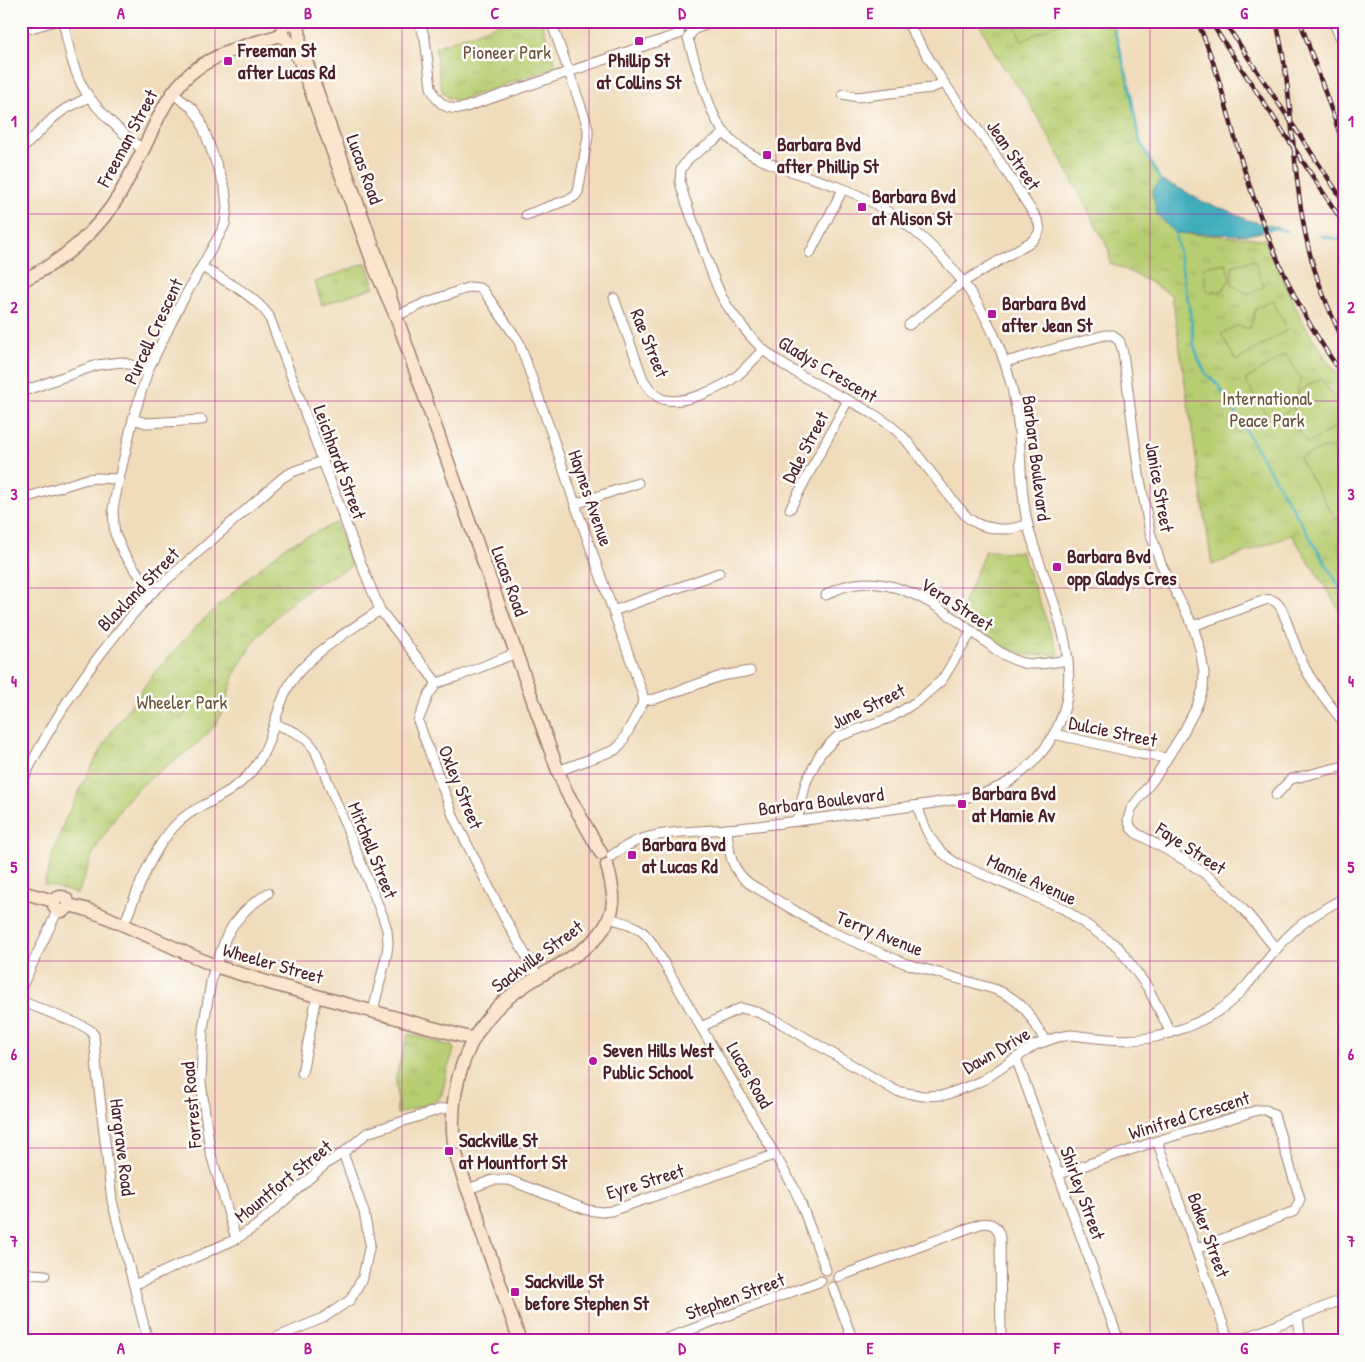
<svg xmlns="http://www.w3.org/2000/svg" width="1365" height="1362" font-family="'Patrick Hand',sans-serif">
	<defs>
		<pattern id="grass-tufts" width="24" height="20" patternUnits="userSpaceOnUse" patternTransform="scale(1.25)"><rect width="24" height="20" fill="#b7cd71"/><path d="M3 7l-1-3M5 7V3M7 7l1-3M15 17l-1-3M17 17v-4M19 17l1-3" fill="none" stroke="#9fb062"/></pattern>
	</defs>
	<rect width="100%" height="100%" fill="#fdfcf7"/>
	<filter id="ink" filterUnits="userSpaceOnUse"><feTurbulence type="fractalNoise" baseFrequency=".02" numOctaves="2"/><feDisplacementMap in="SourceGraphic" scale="10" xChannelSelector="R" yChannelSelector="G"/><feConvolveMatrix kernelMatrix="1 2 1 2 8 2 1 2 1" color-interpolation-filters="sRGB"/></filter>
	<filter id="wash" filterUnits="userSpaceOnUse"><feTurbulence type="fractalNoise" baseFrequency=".0096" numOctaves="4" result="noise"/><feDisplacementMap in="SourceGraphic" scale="20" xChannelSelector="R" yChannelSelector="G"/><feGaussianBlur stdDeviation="1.12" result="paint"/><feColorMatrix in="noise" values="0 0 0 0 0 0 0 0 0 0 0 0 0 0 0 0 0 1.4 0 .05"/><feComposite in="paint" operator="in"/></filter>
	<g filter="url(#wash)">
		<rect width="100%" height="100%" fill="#f0dcbb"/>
		<g fill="url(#grass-tufts)" stroke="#80764e">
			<path d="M507 21H541L555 61 554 66 550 69 460 100C453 100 446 98 443 92 439 84 437 57 435 47Z"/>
			<polygon points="978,21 1112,21 1129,84 1139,139 1160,180 1175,233 1264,239 1304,324 1329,363 1344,382 1344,617 1292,535 1212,565 1172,295 1139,276 1110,263 1109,250 1052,142 1027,99 998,59"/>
			<polygon points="366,263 374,287 322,305 315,282"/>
			<polygon points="336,523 351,566 311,587 281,611 256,638 236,671 223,710 215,726 195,746 166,766 136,790 123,805 93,853 78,894 44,884 55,847 65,820 87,775 112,731 155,672 197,626 248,578 286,546"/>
			<polygon points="985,551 1021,552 1059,654 1027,655 1004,647 959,615"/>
			<polygon points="408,1034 452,1046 454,1050 447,1071 442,1094 438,1100 397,1114 396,1076"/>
		</g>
		<g fill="#b7cd71" stroke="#80764e">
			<polygon points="1013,21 1062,21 1022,41"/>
			<polygon points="1254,260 1264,287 1248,294 1232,285 1232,266"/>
			<polygon points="1226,263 1230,279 1222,291 1207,292 1204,267"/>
			<polygon points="1272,300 1288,330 1236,361 1221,334 1236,326 1250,328 1256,308"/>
			<polygon points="1286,354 1301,379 1292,408 1271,422 1245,380"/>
			<polygon points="1321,378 1344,413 1344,421 1307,444 1292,420 1299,391"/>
			<polygon points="1341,447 1344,448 1344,516 1336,520 1299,458 1321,449"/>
			<polygon points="176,697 190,706 180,720 167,711"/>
		</g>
		<polygon fill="#3fadbd" stroke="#446674" points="1160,180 1181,189 1207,204 1227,210 1247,220 1281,228 1247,235 1175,233 1157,214 1152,192"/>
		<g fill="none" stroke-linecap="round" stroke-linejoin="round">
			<g stroke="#3fadbd" stroke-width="2.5">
				<polyline points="1112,21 1129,84 1139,139 1161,181"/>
				<polyline points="1274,228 1287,231"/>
				<polyline points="1175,232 1190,311 1194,346 1199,360 1206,374 1219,386 1344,594"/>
				<polyline points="1321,236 1342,240"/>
			</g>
		</g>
	</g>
	<g filter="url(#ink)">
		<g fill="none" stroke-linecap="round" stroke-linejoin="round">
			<defs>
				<g id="street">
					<path d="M63 21C69 47 73 76 90 98 105 118 124 134 143 150"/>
					<path d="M419 21 425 39 431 87C436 102 446 111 463 108L679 34"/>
					<path d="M906 21 944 83 993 151 1037 219C1042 228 1040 234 1032 241L963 282 909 325"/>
					<polyline points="1333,21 1344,46"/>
					<polyline points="692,30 716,21"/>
					<polyline points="21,31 55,21"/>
					<polyline points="679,34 680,28 683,25 688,25 691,28 692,32 688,38"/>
					<polyline points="843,94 857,97 931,88 944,83"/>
					<path d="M725 133 689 158 681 169 680 182C685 202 693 221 700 240 707 259 713 279 722 297 730 312 752 340 765 351 779 363 796 373 813 382 845 400 881 413 906 440L954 502 967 517 974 522 983 526 998 529H1010L1028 525"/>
					<polyline points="21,150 53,118 65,109 89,97"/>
					<polyline points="526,215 570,199 575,196 578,192 588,136 588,129 585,118 551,21"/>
					<polyline points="810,253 843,189"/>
					<path d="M202 267C225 281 253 294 269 316L360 561 380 610 437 683"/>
					<path d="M614 298 643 379C648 387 653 395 662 399 683 406 722 388 738 375 747 367 755 358 763 350"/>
					<polyline points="396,316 425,303 470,287 479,288 483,290 513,333 519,342 552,435 575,504 642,692 644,700 641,707 621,744 615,750 558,771"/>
					<path d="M1005 362 1105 335H1113L1120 342 1123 353 1139 474 1150 532 1161 564 1193 626 1200 649 1204 673 1203 689 1197 706 1184 731 1156 776 1131 809 1128 820 1131 828 1136 833C1163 848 1191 862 1214 881 1238 901 1257 925 1276 949"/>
					<polyline points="21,392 97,365 121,362 148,370"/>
					<polyline points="133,419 146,423 202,420"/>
					<polyline points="21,499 87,479 97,478 119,479"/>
					<polyline points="575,504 638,483"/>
					<polyline points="790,509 848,400"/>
					<polyline points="21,563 22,570 21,578"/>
					<polyline points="152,593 124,554 115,534 114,526 113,509 119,479 133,419 148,370 179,307 221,232 225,224 227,207 225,188 200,119 192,108 172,93"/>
					<path d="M826 595C878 563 933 602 974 633 989 644 1004 658 1023 663 1037 666 1054 662 1068 660"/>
					<polyline points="613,611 719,573"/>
					<path d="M1193 626 1265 600C1274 598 1278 603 1282 610 1290 629 1296 650 1305 668 1316 689 1330 705 1344 723"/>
					<polyline points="516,653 459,676 437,683 429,694 418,721 454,818 503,915 538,977"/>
					<polyline points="644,700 655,699 721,676 750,671"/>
					<path d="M275 724C293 731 304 734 315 750L383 917 387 930 388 943 387 953 373 1011"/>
					<polyline points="1054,734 1141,754 1166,758"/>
					<path d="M21 784C55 713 99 650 152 593L282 478 292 472 323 461"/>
					<polyline points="1276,795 1291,779 1344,766"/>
					<path d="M918 806C924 830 934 850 956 863L1064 909 1118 947 1148 988 1171 1033"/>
					<polyline points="797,821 806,782 820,754 837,737 892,717 919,700 942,680 972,631"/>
					<path d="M727 829C729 852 730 869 750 884L827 930 904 963 994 989C1022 999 1031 1016 1045 1041"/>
					<path d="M611 856C618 851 626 846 634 842 663 830 696 832 727 829 773 825 820 818 867 812 891 809 916 806 940 802 965 798 988 795 1010 781 1042 760 1065 726 1068 688 1074 635 1041 577 1028 526 1021 495 1021 464 1019 432 1014 372 991 314 951 267 922 233 886 206 844 189 806 174 750 165 724 132 713 118 708 100 702 83 697 68 692 54 688 38"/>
					<path d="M609 918C632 925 641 925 654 946L793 1186 800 1201 826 1270"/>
					<path d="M124 925C138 889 155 838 187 815 197 808 207 804 217 798 232 790 245 781 255 767 272 744 274 716 286 691 302 658 350 630 380 610"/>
					<polyline points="21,988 55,916 56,909"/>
					<polyline points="21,1001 81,1025 90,1030 94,1035 97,1072 112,1201 148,1341"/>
					<path d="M701 1027 741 1008 757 1012 779 1022 896 1091 923 1096 945 1095 972 1085 985 1079 1035 1045 1058 1037 1071 1035C1099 1038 1128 1043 1155 1037 1165 1035 1174 1031 1184 1028 1211 1017 1227 1008 1246 986 1263 967 1277 945 1296 929 1311 916 1327 907 1344 898"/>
					<polyline points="1016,1058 1119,1341"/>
					<polyline points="302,1073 317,996"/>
					<polyline points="1157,1141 1229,1341"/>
					<polyline points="1059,1174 1157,1141 1258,1110 1266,1110 1274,1115 1300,1199 1295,1211 1196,1249"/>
					<polyline points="468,1189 493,1180 509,1180 587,1210 602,1212 611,1211 774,1155"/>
					<polyline points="236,1239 210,1151 201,1082 203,1029 212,976 226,937 233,925 244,912 250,906 268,893"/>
					<polyline points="21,1270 31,1274 45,1275"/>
					<path d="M838 1277 977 1225C989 1221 998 1224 1000 1238L1001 1341"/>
					<polyline points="134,1285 236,1239 256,1226 327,1163 343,1153 367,1133 441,1109 453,1108"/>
					<polyline points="833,1287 853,1341"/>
					<polyline points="1298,1317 1301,1341"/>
					<polyline points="268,1341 323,1318 350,1300 363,1277 370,1244 364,1212 343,1153"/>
					<polyline points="660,1341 821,1281"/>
					<polyline points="1237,1341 1344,1299"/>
				</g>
				<g id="secondary">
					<path d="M21 281C61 263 97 232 120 194 128 180 135 165 143 150 156 123 167 93 191 73 212 55 254 42 282 35"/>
					<polyline points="396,316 376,271 300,61 288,41 283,37 281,33 283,28 286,24 295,25 299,30 300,44 384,277 396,316 558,771 566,791 601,853"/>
					<polyline points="21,892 54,901"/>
					<circle cx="61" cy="904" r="7"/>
					<polyline points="69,905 85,909 104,916 215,966 273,984 473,1039"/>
					<path d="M520 1341 480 1227V1222C470 1193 454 1162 453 1131 451 1083 467 1034 504 1001 515 992 526 984 538 977 570 958 615 939 613 895 612 885 610 875 607 865"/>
				</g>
			</defs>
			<use href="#street" stroke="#9d7e73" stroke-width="11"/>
			<use href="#secondary" stroke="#9d7e73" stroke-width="15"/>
			<use href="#street" stroke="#fff" stroke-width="9"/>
			<use href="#secondary" stroke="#fce5cf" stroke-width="12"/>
			<defs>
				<g id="rail">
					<path d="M1197 21C1218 67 1228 116 1242 163 1266 238 1296 312 1344 376"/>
					<polyline points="1210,21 1344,224"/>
					<polyline points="1224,21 1344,202"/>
					<path d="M1276 21C1294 95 1291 172 1308 246 1316 280 1329 311 1344 342"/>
					<polyline points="1300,21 1344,146"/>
				</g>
			</defs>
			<use href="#rail" stroke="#4a1f2b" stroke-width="4.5"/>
			<use href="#rail" stroke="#fdfcf7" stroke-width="2.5" stroke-dasharray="8" stroke-linecap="butt"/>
		</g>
	</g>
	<path fill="none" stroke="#b5179e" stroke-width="1" stroke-opacity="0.55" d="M215 21V1341M402 21V1341M589 21V1341M776 21V1341M963 21V1341M1150 21V1341M21 214H1344M21 401H1344M21 588H1344M21 774H1344M21 961H1344M21 1148H1344"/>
	<g fill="#b5179e" stroke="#fdfcf7" stroke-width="2">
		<rect x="634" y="36" width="10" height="10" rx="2.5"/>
		<rect x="223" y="56" width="10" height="10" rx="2.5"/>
		<rect x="762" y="150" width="10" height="10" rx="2.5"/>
		<rect x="857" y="202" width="10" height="10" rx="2.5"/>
		<rect x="987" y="309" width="10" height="10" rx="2.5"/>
		<rect x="1052" y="562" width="10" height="10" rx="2.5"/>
		<rect x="957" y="799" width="10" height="10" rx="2.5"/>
		<rect x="627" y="850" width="10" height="10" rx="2.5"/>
		<circle cx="593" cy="1061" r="5"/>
		<rect x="444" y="1146" width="10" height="10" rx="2.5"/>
		<rect x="510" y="1287" width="10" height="10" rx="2.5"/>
	</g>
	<g text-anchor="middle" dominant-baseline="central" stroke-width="5" stroke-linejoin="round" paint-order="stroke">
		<g font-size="19" font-weight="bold" fill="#4a1f2b" stroke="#fdfcf7" text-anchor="start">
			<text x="238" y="50">Freeman St<tspan x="238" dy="22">after Lucas Rd</tspan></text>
			<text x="639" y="60" text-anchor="middle">Phillip St<tspan x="639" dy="22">at Collins St</tspan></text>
			<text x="777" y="144">Barbara Bvd<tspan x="777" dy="22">after Phillip St</tspan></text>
			<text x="872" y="196">Barbara Bvd<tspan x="872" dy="22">at Alison St</tspan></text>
			<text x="1002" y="303">Barbara Bvd<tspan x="1002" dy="22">after Jean St</tspan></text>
			<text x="1067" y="556">Barbara Bvd<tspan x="1067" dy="22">opp Gladys Cres</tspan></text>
			<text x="972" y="793">Barbara Bvd<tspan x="972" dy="22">at Mamie Av</tspan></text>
			<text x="642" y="844">Barbara Bvd<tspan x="642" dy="22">at Lucas Rd</tspan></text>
			<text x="603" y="1050">Seven Hills West<tspan x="603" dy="22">Public School</tspan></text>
			<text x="459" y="1140">Sackville St<tspan x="459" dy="22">at Mountfort St</tspan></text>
			<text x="525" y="1281">Sackville St<tspan x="525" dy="22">before Stephen St</tspan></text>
		</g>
		<g font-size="19" fill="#6b5340" stroke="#fdfcf7">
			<text x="507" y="52">Pioneer Park</text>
			<text x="1267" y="398">International<tspan x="1267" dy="22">Peace Park</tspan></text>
			<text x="182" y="702">Wheeler Park</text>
		</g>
		<g font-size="19" fill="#4a1f2b" stroke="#fdfcf7">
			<text transform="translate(127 138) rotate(-62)">Freeman Street</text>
			<text transform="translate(1014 155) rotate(56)">Jean Street</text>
			<text transform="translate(365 169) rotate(70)">Lucas Road</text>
			<text transform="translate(153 331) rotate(-65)">Purcell Crescent</text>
			<text transform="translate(650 343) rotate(68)">Rae Street</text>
			<text transform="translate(828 369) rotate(31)">Gladys Crescent</text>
			<text transform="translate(805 447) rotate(-62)">Dale Street</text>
			<text transform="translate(1037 458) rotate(83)">Barbara Boulevard</text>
			<text transform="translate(340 462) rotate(70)">Leichhardt Street</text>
			<text transform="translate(1160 487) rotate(80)">Janice Street</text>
			<text transform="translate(591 498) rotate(71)">Haynes Avenue</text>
			<text transform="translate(510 581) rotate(70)">Lucas Road</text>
			<text transform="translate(138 589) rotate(-46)">Blaxland Street</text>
			<text transform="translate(957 604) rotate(33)">Vera Street</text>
			<text transform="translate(868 706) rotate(-26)">June Street</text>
			<text transform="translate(1113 731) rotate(12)">Dulcie Street</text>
			<text transform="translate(461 787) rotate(68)">Oxley Street</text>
			<text transform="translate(821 801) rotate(-7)">Barbara Boulevard</text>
			<text transform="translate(1191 848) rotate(33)">Faye Street</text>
			<text transform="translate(373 850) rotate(68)">Mitchell Street</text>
			<text transform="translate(1032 879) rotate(25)">Mamie Avenue</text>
			<text transform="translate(880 933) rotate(22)">Terry Avenue</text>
			<text transform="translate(537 956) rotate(-36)">Sackville Street</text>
			<text transform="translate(273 963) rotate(16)">Wheeler Street</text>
			<text transform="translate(996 1050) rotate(-30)">Dawn Drive</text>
			<text transform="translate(750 1075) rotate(60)">Lucas Road</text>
			<text transform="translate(191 1105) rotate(-95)">Forrest Road</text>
			<text transform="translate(1189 1115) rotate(-17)">Winifred Crescent</text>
			<text transform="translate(123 1147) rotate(83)">Hargrave Road</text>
			<text transform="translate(283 1181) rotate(-39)">Mountfort Street</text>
			<text transform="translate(645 1181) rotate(-17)">Eyre Street</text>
			<text transform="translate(1083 1193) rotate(70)">Shirley Street</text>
			<text transform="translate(1209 1235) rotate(70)">Baker Street</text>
			<text transform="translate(735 1296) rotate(-20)">Stephen Street</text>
		</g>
	</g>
	<rect width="1365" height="1362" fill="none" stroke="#fdfcf7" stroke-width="55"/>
	<rect x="28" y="28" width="1310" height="1306" fill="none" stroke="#b5179e" stroke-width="2"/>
	<g font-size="16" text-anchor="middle" font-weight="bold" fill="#b5179e">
		<text x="121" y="19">A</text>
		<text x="308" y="19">B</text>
		<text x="495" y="19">C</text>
		<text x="682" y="19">D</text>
		<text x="870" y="19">E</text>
		<text x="1057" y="19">F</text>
		<text x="1244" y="19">G</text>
		<text x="14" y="127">1</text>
		<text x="1351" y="127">1</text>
		<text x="14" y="313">2</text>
		<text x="1351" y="313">2</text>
		<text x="14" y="500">3</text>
		<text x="1351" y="500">3</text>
		<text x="14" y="687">4</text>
		<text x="1351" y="687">4</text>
		<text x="14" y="873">5</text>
		<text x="1351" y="873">5</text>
		<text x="14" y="1060">6</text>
		<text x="1351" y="1060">6</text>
		<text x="14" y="1247">7</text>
		<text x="1351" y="1247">7</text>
		<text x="121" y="1354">A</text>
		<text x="308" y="1354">B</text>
		<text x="495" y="1354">C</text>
		<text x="682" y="1354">D</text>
		<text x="870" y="1354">E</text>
		<text x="1057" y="1354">F</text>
		<text x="1244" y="1354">G</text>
	</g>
</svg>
